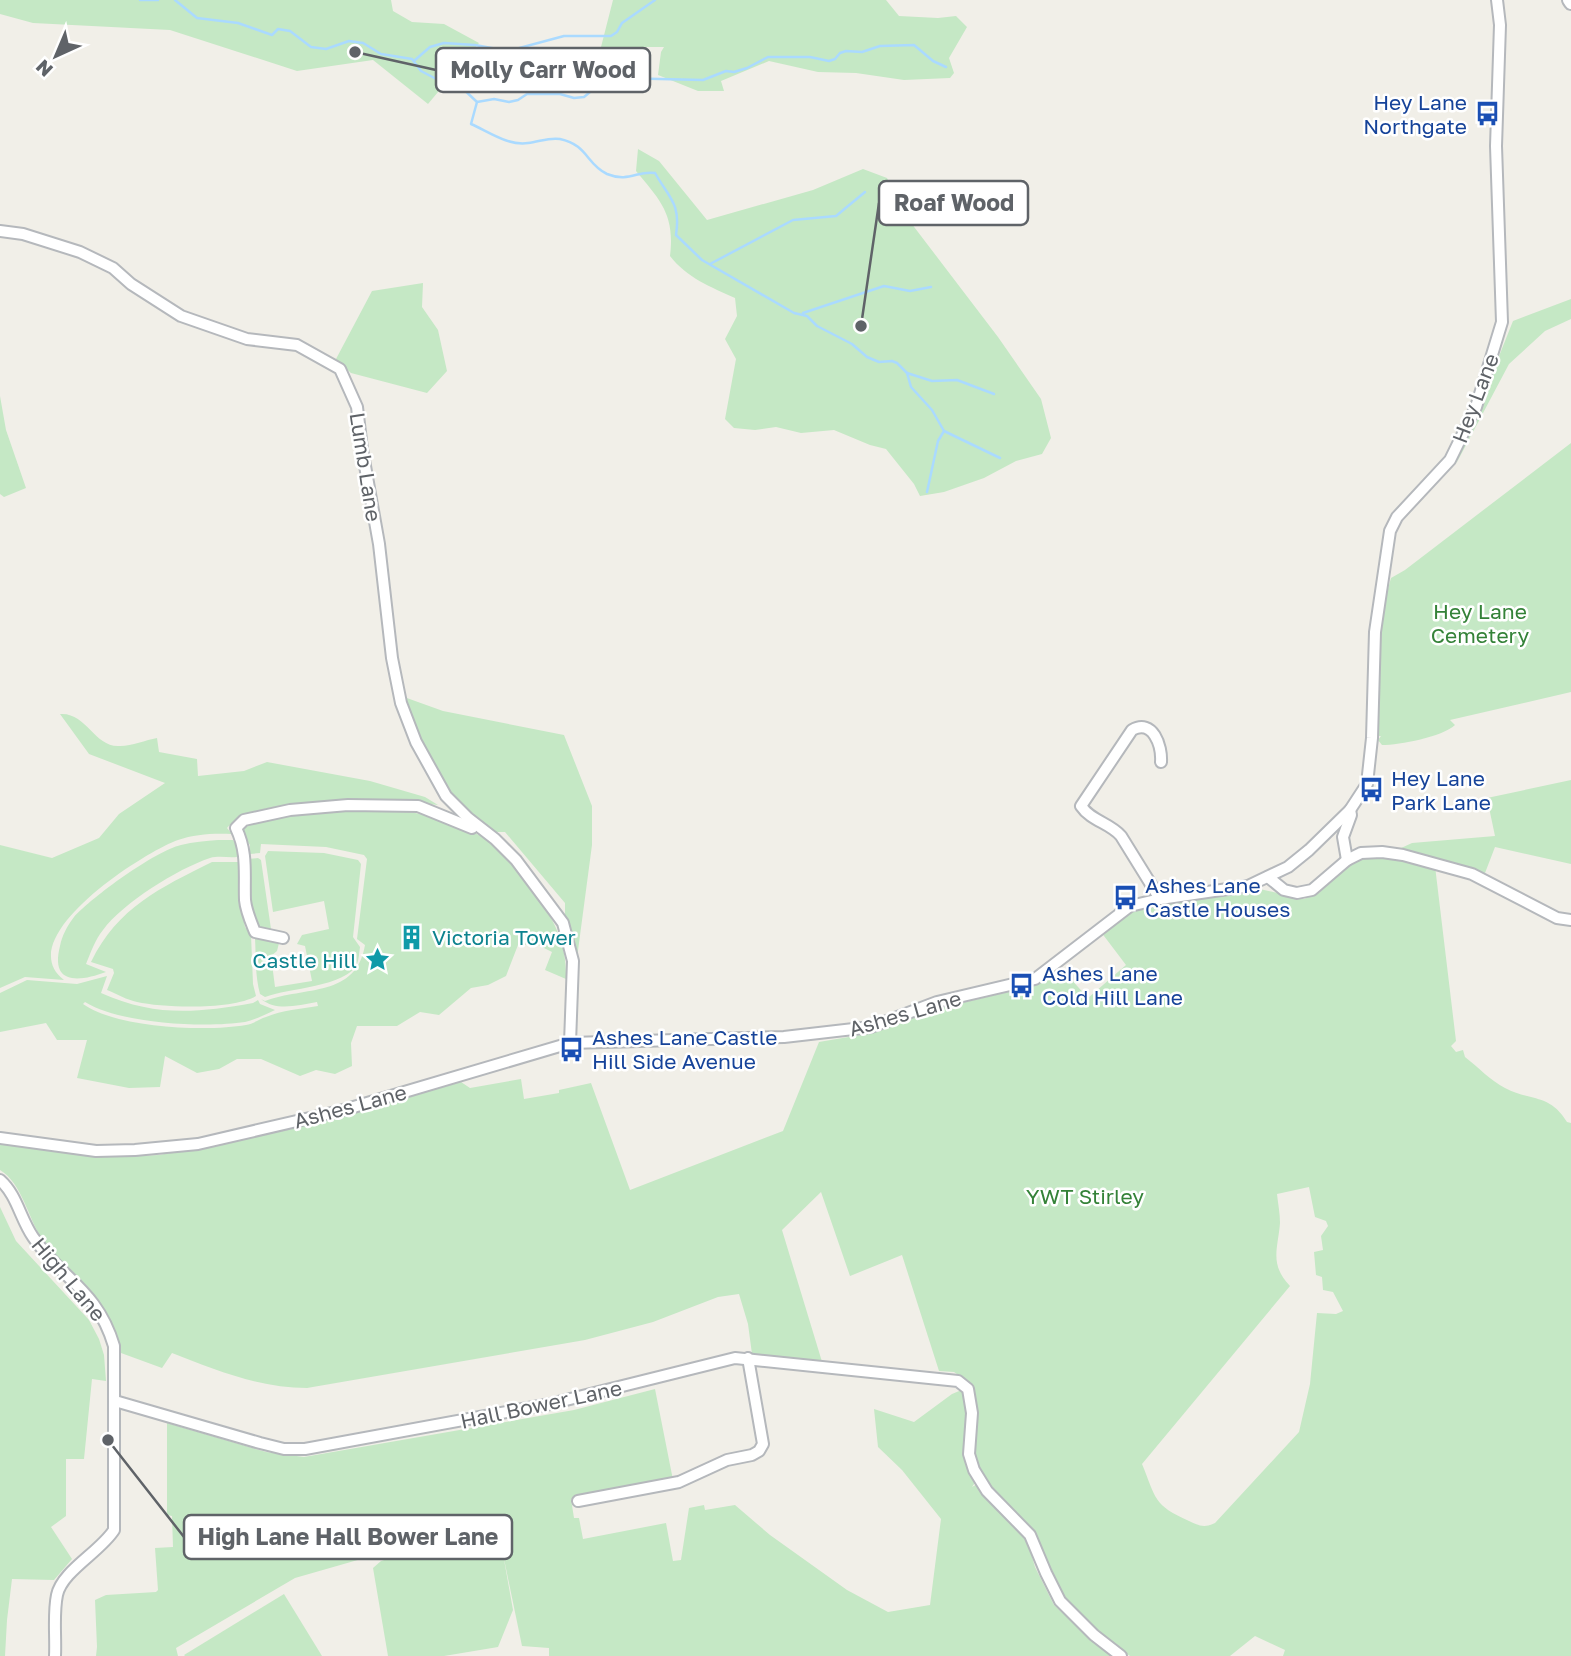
<svg xmlns="http://www.w3.org/2000/svg" width="1571" height="1656" font-family="'Golos Text',sans-serif">
	<rect width="100%" height="100%" fill="#f1efe8"/>
	<g fill="#c5e8c5" fill-rule="evenodd">
		<polygon points="0,0 391,0 393,11 412,22 444,24 479,43 428,104 373,60 297,71 170,30 33,23 0,14"/>
		<polygon points="613,0 886,0 899,16 938,18 956,16 967,27 949,58 954,73 950,78 904,80 856,73 818,72 769,61 721,81 724,91 698,91 658,75 661,52 664,47 601,47"/>
		<path d="M638 149 659 161 707 220 813 190 863 169 887 178 905 215 998 337 1041 399 1051 438 1042 454 1016 461 984 478 944 492 920 496 914 484 886 449 870 445 834 430 801 433 776 427 755 430 734 428 725 419 736 359 725 339 737 316 735 298C711 287 687 278 670 256 675 215 661 201 636 171Z"/>
		<polygon points="423,283 422,307 438,330 447,371 427,393 351,373 336,359 372,291"/>
		<polygon points="1571,299 1571,319 1545,331 1509,364 1456,464 1513,321"/>
		<polygon points="0,396 6,430 26,488 4,497 0,494"/>
		<path d="M1571 443V692L1450 720 1455 725C1442 737 1400 745 1382 745L1378 740 1381 736H1377C1381 707 1378 678 1379 648 1379 626 1385 599 1391 578L1405 570Z"/>
		<polygon points="404,697 443,711 564,735 592,806 592,845 577,958 565,919 565,903 505,832 495,832 458,806 418,736"/>
		<path d="M60 714C86 712 94 746 118 746 130 747 145 740 157 738L159 752 197 759 198 776 244 771 267 762 370 781 425 797 438 805C383 798 297 796 244 815 238 817 232 823 227 828L232 834C214 833 195 834 178 840 144 852 9 938 64 980L25 977 0 988V845L52 858 99 838 119 814 165 783 89 754Z"/>
		<polygon points="1571,780 1571,864 1495,847 1485,873 1399,849 1412,843 1495,836 1487,798"/>
		<path d="M348 808C389 809 425 810 463 828 473 832 483 836 491 843 508 856 520 875 533 891 554 919 567 943 566 979L545 970 552 952 536 944 518 945 506 976 488 985 471 988 439 1015 420 1012 397 1026H357L351 1043 352 1066 335 1074 316 1070 300 1076 261 1059H237L219 1069 197 1073 165 1056 160 1087 129 1088 77 1078 87 1040H57L46 1023 0 1032V993L27 980 77 984 107 976 101 993C155 1017 196 1013 253 1003L258 1000 260 1004 275 1010C266 1014 255 1020 245 1022 205 1028 120 1024 85 1002L83 1004C116 1028 206 1032 246 1025 253 1024 259 1019 266 1017 282 1010 301 1009 318 1006L317 1002C298 1005 277 1012 261 999L265 1001C305 986 356 998 365 945L357 939 367 859 364 855 326 847 261 844 260 853 250 854V845L241 833 246 825 289 814Z"/>
		<path d="M218 840H233L242 856C231 859 221 855 210 858 177 869 123 903 103 930 95 940 91 952 86 964L106 972C79 982 50 985 60 946 62 936 67 926 74 917 92 897 155 851 181 845 193 842 206 841 218 840Z"/>
		<path d="M268 851 324 853 358 860 361 864 353 937 360 947C359 953 359 959 357 964 346 987 288 988 265 997L260 994C255 976 256 957 255 938 254 912 249 886 248 859L258 858 261 860 272 936 279 943 277 951 271 956 275 987 312 981 305 946 297 944 302 935 329 929 324 901 273 912 265 856Z"/>
		<path d="M1379 855 1435 866 1456 1041 1451 1046 1456 1052 1463 1050 1465 1057C1478 1067 1491 1081 1505 1088 1532 1102 1549 1093 1567 1122L1571 1123V1656H1283L1285 1650 1255 1636 1230 1656H1130L1100 1636 1059 1591 1045 1563 1040 1545 1033 1534 991 1491 981 1476 974 1456 975 1407 970 1383 954 1372 939 1371 902 1255 850 1276 821 1192 782 1230 823 1365 752 1354 748 1324 739 1294 718 1297 653 1322 585 1340 307 1388C260 1388 215 1370 172 1353L162 1368 121 1353C113 1325 101 1299 79 1278 67 1265 52 1254 42 1239 28 1218 22 1183 0 1170V1142L80 1154 115 1157 159 1155 297 1128 461 1082 470 1088 521 1079 524 1099 559 1093V1090L591 1083 630 1190 783 1131 819 1042 872 1033 927 1011 1030 987 1060 967 1088 998 1126 965 1101 932 1128 913 1159 904 1241 893 1255 888 1304 899 1319 893 1350 862 1362 857ZM1309 1187 1315 1217 1326 1221 1328 1226 1321 1236 1323 1250 1314 1252 1316 1275 1322 1277 1323 1290 1333 1292 1343 1311 1336 1314 1317 1313 1310 1384 1299 1432 1215 1523C1205 1528 1199 1526 1189 1521 1153 1505 1156 1498 1142 1464L1290 1286C1269 1264 1278 1249 1280 1223 1280 1213 1278 1204 1277 1194Z"/>
		<path d="M212 862H241L242 912 245 927 251 935 253 984 256 996C233 1010 164 1008 137 1002 127 1000 117 994 107 990L114 973 113 969 91 962C118 907 160 888 212 862Z"/>
		<polygon points="0,1207 16,1241 89,1320 99,1339 104,1355 106,1381 92,1379 84,1459 66,1459 66,1516 51,1527 72,1559 54,1580 12,1579 7,1620 5,1656 0,1656"/>
		<polygon points="655,1389 673,1480 571,1499 574,1518 579,1518 583,1539 666,1523 673,1561 681,1560 689,1508 704,1505 705,1510 735,1505 770,1535 847,1590 888,1612 930,1605 941,1519 902,1470 878,1447 874,1409 914,1422 952,1394 964,1389 977,1480 972,1487 979,1483 1027,1540 1035,1567 1054,1605 1081,1630 1116,1656 549,1656 549,1648 522,1646 503,1554 513,1610 498,1647 444,1656 388,1656 373,1568 381,1561 486,1528 500,1537 497,1520 295,1578 176,1648 178,1656 96,1656 97,1647 95,1600 106,1595 156,1592 158,1590 155,1548 173,1547 172,1516 167,1515 167,1423 266,1452 304,1457 574,1410"/>
		<polygon points="284,1594 322,1656 185,1656 184,1655"/>
	</g>
	<g fill="none" stroke-linecap="round" stroke-linejoin="round">
		<g stroke="#aadaff" stroke-width="2.5">
			<polyline points="140,0 158,0"/>
			<path d="M175 0 197 18 238 23 272 35 278 29 290 31 311 47 326 49 349 41 363 43 381 54 412 59 421 71 440 81 459 85 477 102 471 124C489 132 508 146 528 143 539 142 549 137 560 139 588 145 586 164 607 174 629 183 638 170 655 173 669 198 681 203 676 235L702 260 794 313 807 316 817 326 852 344 867 357 879 362 892 361 897 363 907 373 911 387 932 410 944 431 938 441 927 492"/>
			<polyline points="415,60 430,47 444,43 475,45 508,51 564,36 611,36 617,32 622,23 655,0"/>
			<polyline points="477,102 494,99 509,102 518,100 527,94 560,94 574,98 584,97 601,83 617,78 703,80 726,71 734,72 747,68 768,57 810,57 829,61 835,59 840,53 846,51 862,52 880,46 914,45 933,61 946,67"/>
			<polyline points="710,264 793,220 836,216 865,192"/>
			<polyline points="803,313 884,286 910,291 931,287"/>
			<polyline points="907,373 932,381 957,380 994,394"/>
			<polyline points="944,431 1000,458"/>
		</g>
		<defs>
			<g id="minor">
				<polyline points="0,231 23,234 80,252 113,268 131,284 181,316 247,339 297,345 340,369 357,407 362,449 379,544 392,658 401,703 416,742 446,796 468,818 495,839 516,860 563,923 573,961 570,1043"/>
				<polyline points="1347,860 1343,837 1351,815 1350,810"/>
				<polyline points="1268,877 1284,890 1297,893 1312,890 1347,860 1361,853 1382,852 1403,855 1472,874 1557,918 1571,920"/>
				<path d="M1160 899 1121 836C1110 823 1091 821 1081 806L1132 730C1153 718 1162 746 1161 762"/>
				<path d="M283 938 255 932C251 922 246 911 245 900 244 874 248 853 236 828L244 820 290 810 348 805 418 806 472 828"/>
				<polyline points="0,1138 96,1151 135,1150 198,1144 340,1111 570,1043 784,1037 871,1027 937,1002 1035,979 1130,906 1160,899 1248,886 1288,867 1309,850 1350,810 1367,784 1372,738 1375,632 1390,531 1397,517 1450,460 1476,407 1502,322 1496,146 1500,25 1497,0"/>
				<path d="M0 1180C17 1195 20 1218 33 1237 62 1280 97 1289 114 1346V1530C100 1552 62 1571 57 1595 53 1614 56 1637 55 1656"/>
				<polyline points="115,1401 260,1443 284,1449 305,1449 550,1404 735,1358 958,1381 968,1389 972,1413 969,1454 974,1470 987,1491 1030,1535 1046,1573 1060,1601 1094,1635 1121,1656"/>
				<polyline points="578,1501 679,1482 727,1460 752,1455 759,1451 763,1444 748,1358"/>
			</g>
			<polyline id="tertiary" points="1569,0 1571,3"/>
		</defs>
		<use href="#minor" stroke="#b5b8bc" stroke-width="14"/>
		<use href="#tertiary" stroke="#b5b8bc" stroke-width="16"/>
		<use href="#minor" stroke="#fff" stroke-width="10"/>
		<use href="#tertiary" stroke="#fff" stroke-width="12"/>
	</g>
	<defs>
		<symbol id="bus-bare" viewBox="-9 -9 18 18"><path d="M-5-6H5V4H4V6H2V4H-2V6H-4V4H-5ZM-3.5-4V0h7V-4ZM-3.5 1.2v1.5H-2V1.2ZM2 1.2v1.5H3.5V1.2Z" fill="#1a4fb4" stroke="#fff" stroke-width="2.5" paint-order="stroke"/></symbol>
		<symbol id="building-bare" viewBox="-9 -9 18 18"><path d="M-4-6H4V6H1V3H-1V6H-4ZM-2.5-4.3h1.7v1.8h-1.7ZM.8-4.3h1.7v1.8H.8ZM-2.5-1h1.7V.8h-1.7ZM.8-1h1.7V.8H.8Z" fill="#0f9aa8" stroke="#fff" stroke-width="2.5" paint-order="stroke"/></symbol>
		<symbol id="sight-bare" viewBox="-9 -9 18 18"><path d="M0-6L1.8-2.2L6-1.7L2.9 1.2L3.7 5.4L0 3.3L-3.7 5.4L-2.9 1.2L-6-1.7L-1.8-2.2Z" fill="#0f9aa8" stroke="#fff" stroke-width="2.5" paint-order="stroke"/></symbol>
	</defs>
	<g fill-rule="evenodd">
		<use href="#bus-bare" x="1470" y="96" width="35" height="35"/>
		<use href="#bus-bare" x="1354" y="772" width="35" height="35"/>
		<use href="#bus-bare" x="1108" y="880" width="35" height="35"/>
		<use href="#building-bare" x="394" y="920" width="35" height="35"/>
		<use href="#sight-bare" x="360" y="942" width="35" height="35"/>
		<use href="#bus-bare" x="1004" y="968" width="35" height="35"/>
		<use href="#bus-bare" x="554" y="1032" width="35" height="35"/>
	</g>
	<g text-anchor="middle" dominant-baseline="central" stroke-width="5" stroke-linejoin="round" paint-order="stroke">
		<g font-size="21" fill="#164399" stroke="#fff" text-anchor="start">
			<text x="1467" y="102" text-anchor="end">Hey Lane<tspan x="1467" dy="24">Northgate</tspan></text>
			<text x="1391" y="778">Hey Lane<tspan x="1391" dy="24">Park Lane</tspan></text>
			<text x="1145" y="885">Ashes Lane<tspan x="1145" dy="24">Castle Houses</tspan></text>
			<text x="1042" y="973">Ashes Lane<tspan x="1042" dy="24">Cold Hill Lane</tspan></text>
			<text x="592" y="1037">Ashes Lane Castle<tspan x="592" dy="24">Hill Side Avenue</tspan></text>
		</g>
		<g font-size="21" fill="#5f6368" stroke="#fff">
			<text transform="translate(1475 398) rotate(-69)">Hey Lane</text>
			<text transform="translate(366 467) rotate(81)">Lumb Lane</text>
			<text transform="translate(905 1013) rotate(-16)">Ashes Lane</text>
			<text transform="translate(350 1106) rotate(-15)">Ashes Lane</text>
			<text transform="translate(69 1279) rotate(50)">High Lane</text>
			<text transform="translate(541 1404) rotate(-12)">Hall Bower Lane</text>
		</g>
		<g font-size="21" fill="#348238" stroke="#fff">
			<text x="1480" y="611">Hey Lane<tspan x="1480" dy="24">Cemetery</tspan></text>
			<text x="1085" y="1196">YWT Stirley</text>
		</g>
		<g font-size="21" fill="#0d838f" stroke="#fff" text-anchor="start">
			<text x="432" y="937">Victoria Tower</text>
			<text x="357" y="960" text-anchor="end">Castle Hill</text>
		</g>
	</g>
	<path fill="none" stroke="#5f6368" stroke-width="2.5" d="M355 52L436 70M861 326L879 203M108 1440L184 1537"/>
	<g fill="#5f6368" stroke="#fff" stroke-width="2.5">
		<circle cx="355" cy="52" r="7"/>
		<circle cx="861" cy="326" r="7"/>
		<circle cx="108" cy="1440" r="7"/>
	</g>
	<g fill="#fff" stroke="#5f6368" stroke-width="2.5">
		<rect x="436" y="48" width="214" height="44" rx="7"/>
		<rect x="879" y="181" width="149" height="44" rx="7"/>
		<rect x="184" y="1515" width="328" height="44" rx="7"/>
	</g>
	<g font-size="23" text-anchor="middle" font-weight="bold" fill="#5f6368">
		<text x="543" y="78">Molly Carr Wood</text>
		<text x="954" y="211">Roaf Wood</text>
		<text x="348" y="1545">High Lane Hall Bower Lane</text>
	</g>
	<g transform="translate(56 56) rotate(224)" stroke="#ffffff" stroke-width="5" paint-order="stroke">
	<path d="M0-5L12 26L0 18L-12 26Z" fill="#5f6368"/>
	<text y="-10" font-size="19" font-weight="bold" text-anchor="middle" fill="#5f6368">N</text>
	</g>
</svg>
